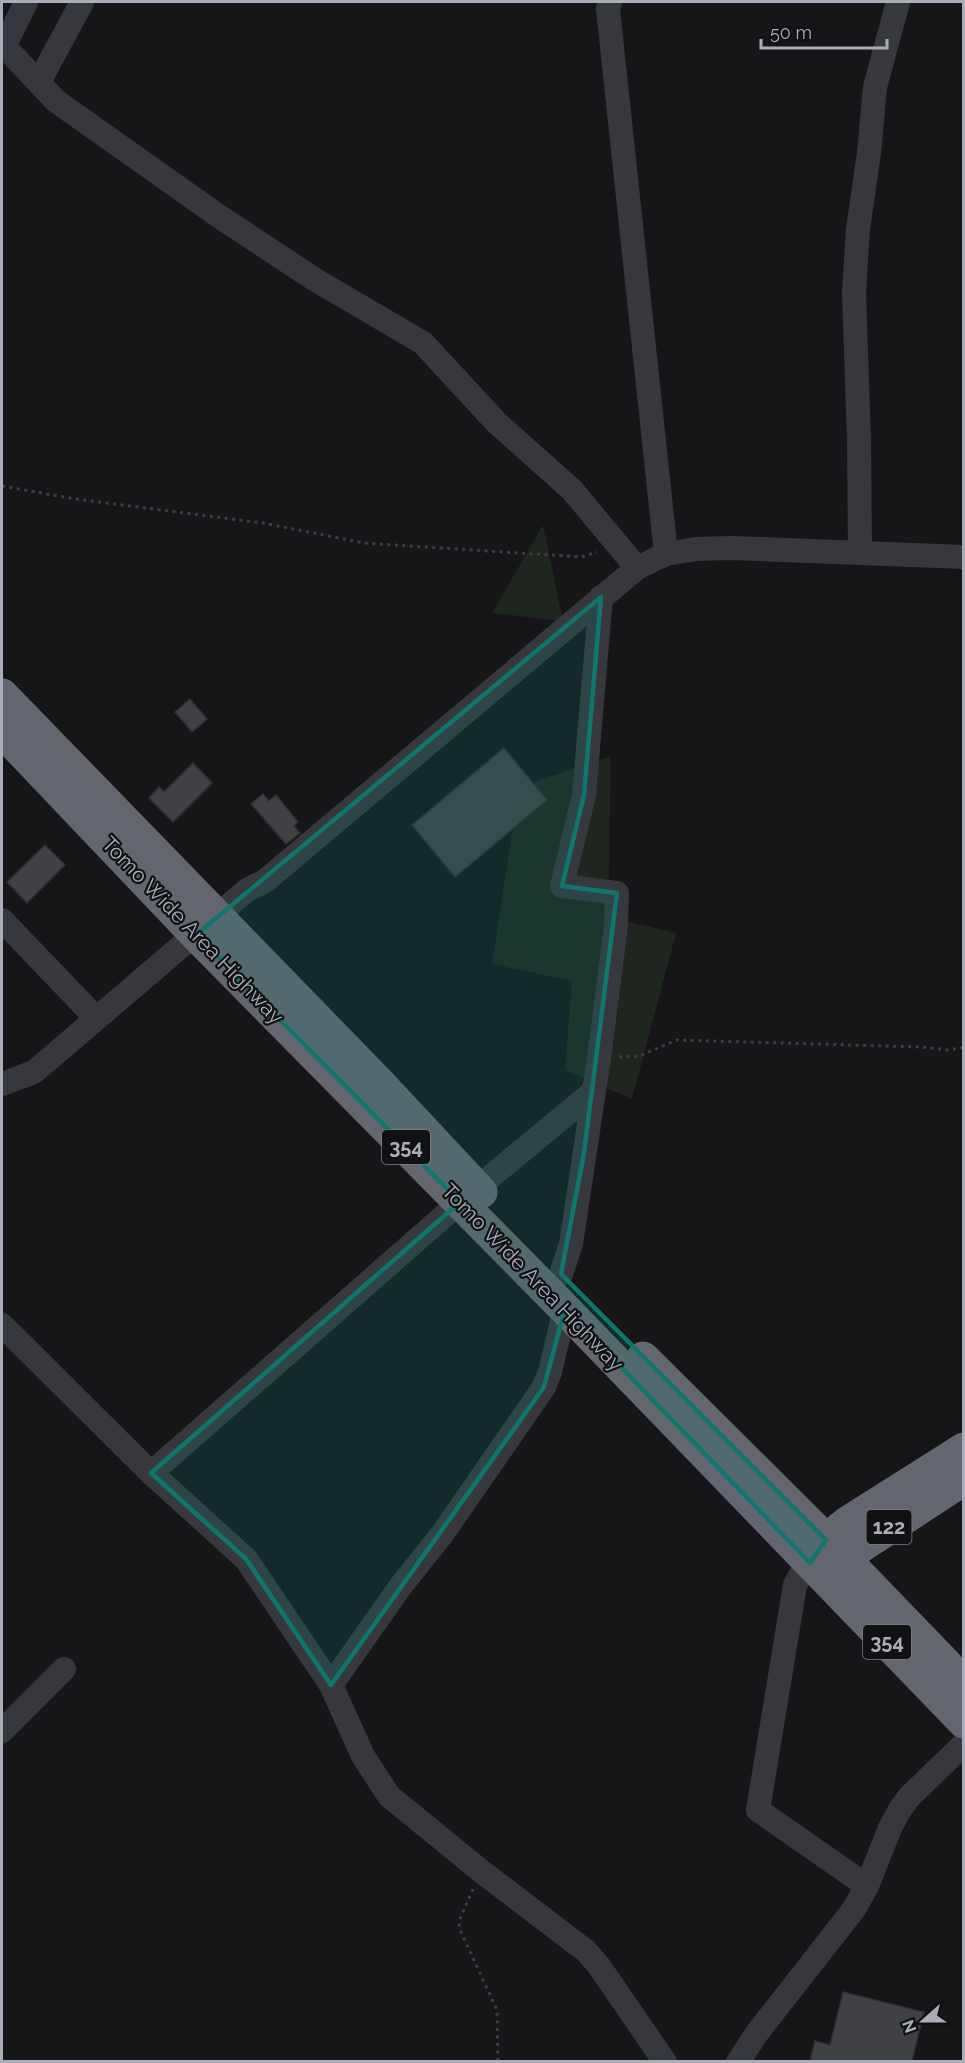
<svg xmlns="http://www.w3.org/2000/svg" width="965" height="2063" font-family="Raleway,sans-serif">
	<rect width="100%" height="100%" fill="#161618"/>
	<g fill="#1e261f">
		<polygon points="543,525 563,621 492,613"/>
		<polygon points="611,756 608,917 676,933 632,1099 565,1070 572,981 492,964 519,787"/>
	</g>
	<g fill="#404145" stroke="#303034" stroke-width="1.5">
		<polygon points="190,699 207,719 192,732 175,712"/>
		<polygon points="504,748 547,800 455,877 412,825"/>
		<polygon points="193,763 212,783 173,822 149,798 159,787 164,792"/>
		<polygon points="263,794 269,801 276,795 298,822 294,826 300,833 286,844 251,804"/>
		<polygon points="45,845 65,865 27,903 7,882"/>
		<polygon points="843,1992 924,2012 912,2061 810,2061 815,2041 830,2045"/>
	</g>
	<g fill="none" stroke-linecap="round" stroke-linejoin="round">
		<g stroke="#3d3f44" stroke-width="3" stroke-dasharray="3 4.5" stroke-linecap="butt">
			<polyline points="2,486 75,499 263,523 364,543 581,557 597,552"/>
			<polyline points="619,1057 639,1056 677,1040 921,1047 949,1050 964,1047"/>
			<polyline points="473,1889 459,1921 460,1930 497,2010 498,2062"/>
		</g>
		<g stroke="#37383d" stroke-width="24">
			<polyline points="610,2 608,9 666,554"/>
			<polyline points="2,44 56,101 220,217 314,279 423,343 496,422 572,490 637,568"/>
			<polyline points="4,47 26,2"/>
			<polyline points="39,82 82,2"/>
			<polyline points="860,552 859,440 854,293 858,229 869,153 875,87 898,2"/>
			<polyline points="2,920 96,1018"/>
			<polyline points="2,1084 34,1072 247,890 265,881 637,568 666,554 696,549 733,548 964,557"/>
			<polyline points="477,1188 593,1092"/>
			<polyline points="561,1274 571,1244 599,1058 616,926 617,893 562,886 584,795 601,597"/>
			<polyline points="2,1325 151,1473 246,1559 331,1685 363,1756 389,1796 481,1871 586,1951 599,1966 665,2062"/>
			<polyline points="151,1473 460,1202"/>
			<polyline points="810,1563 803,1570 795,1585 758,1810 867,1886"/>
			<polyline points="331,1685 400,1587 443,1533 544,1387 550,1372 565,1309"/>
			<polyline points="2,1731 64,1669"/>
			<polyline points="738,2062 757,2033 854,1909 867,1886 890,1828 899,1811 909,1797 964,1744"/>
		</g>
		<g stroke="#63666e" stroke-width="33">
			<polyline points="2,695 379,1083 481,1192"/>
			<polyline points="2,731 196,935 565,1309 964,1722"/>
			<polyline points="643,1358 826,1540 964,1683"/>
			<polyline points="812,1558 826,1540 847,1523 964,1449"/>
			<polyline points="821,1562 843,1558 964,1479"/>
		</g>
	</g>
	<path fill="#0f766e" fill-opacity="0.2" stroke="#0f766e" stroke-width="4.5" stroke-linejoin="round" d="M601 597 584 795 562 886 617 893 584 1153 561 1274 826 1540 810 1563 565 1309 544 1387 331 1685 246 1559 151 1473 460 1202 196 935Z"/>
	<g text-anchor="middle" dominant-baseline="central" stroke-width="4.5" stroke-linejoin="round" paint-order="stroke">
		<g fill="#111113" stroke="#7b7e86" stroke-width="1.5">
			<rect x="382" y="1130" width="48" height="34" rx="4.5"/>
			<rect x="866.5" y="1510" width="45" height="34" rx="4.5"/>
			<rect x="863" y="1625" width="48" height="34" rx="4.5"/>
		</g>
		<g font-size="20" font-weight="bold" fill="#a8adb8">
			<text x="406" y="1147">354</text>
			<text x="889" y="1527">122</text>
			<text x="887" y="1642">354</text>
		</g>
		<g font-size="21" fill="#a8adb8" stroke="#111113">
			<text transform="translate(193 930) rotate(46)">Tomo Wide Area Highway</text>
			<text transform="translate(533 1277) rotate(46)">Tomo Wide Area Highway</text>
		</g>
	</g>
	<rect width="965" height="2063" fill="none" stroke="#a8adb8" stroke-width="6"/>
	<g transform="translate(923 2021) rotate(249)" stroke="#111113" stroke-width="4.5" paint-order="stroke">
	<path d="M0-4.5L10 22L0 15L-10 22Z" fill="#a8adb8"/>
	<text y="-9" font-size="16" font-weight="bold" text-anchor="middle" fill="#a8adb8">N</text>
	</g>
	<path d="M761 39v9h126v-9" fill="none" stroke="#a8adb8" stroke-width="3"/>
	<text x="770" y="39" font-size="18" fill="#a8adb8" stroke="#111113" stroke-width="4.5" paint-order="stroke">50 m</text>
</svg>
